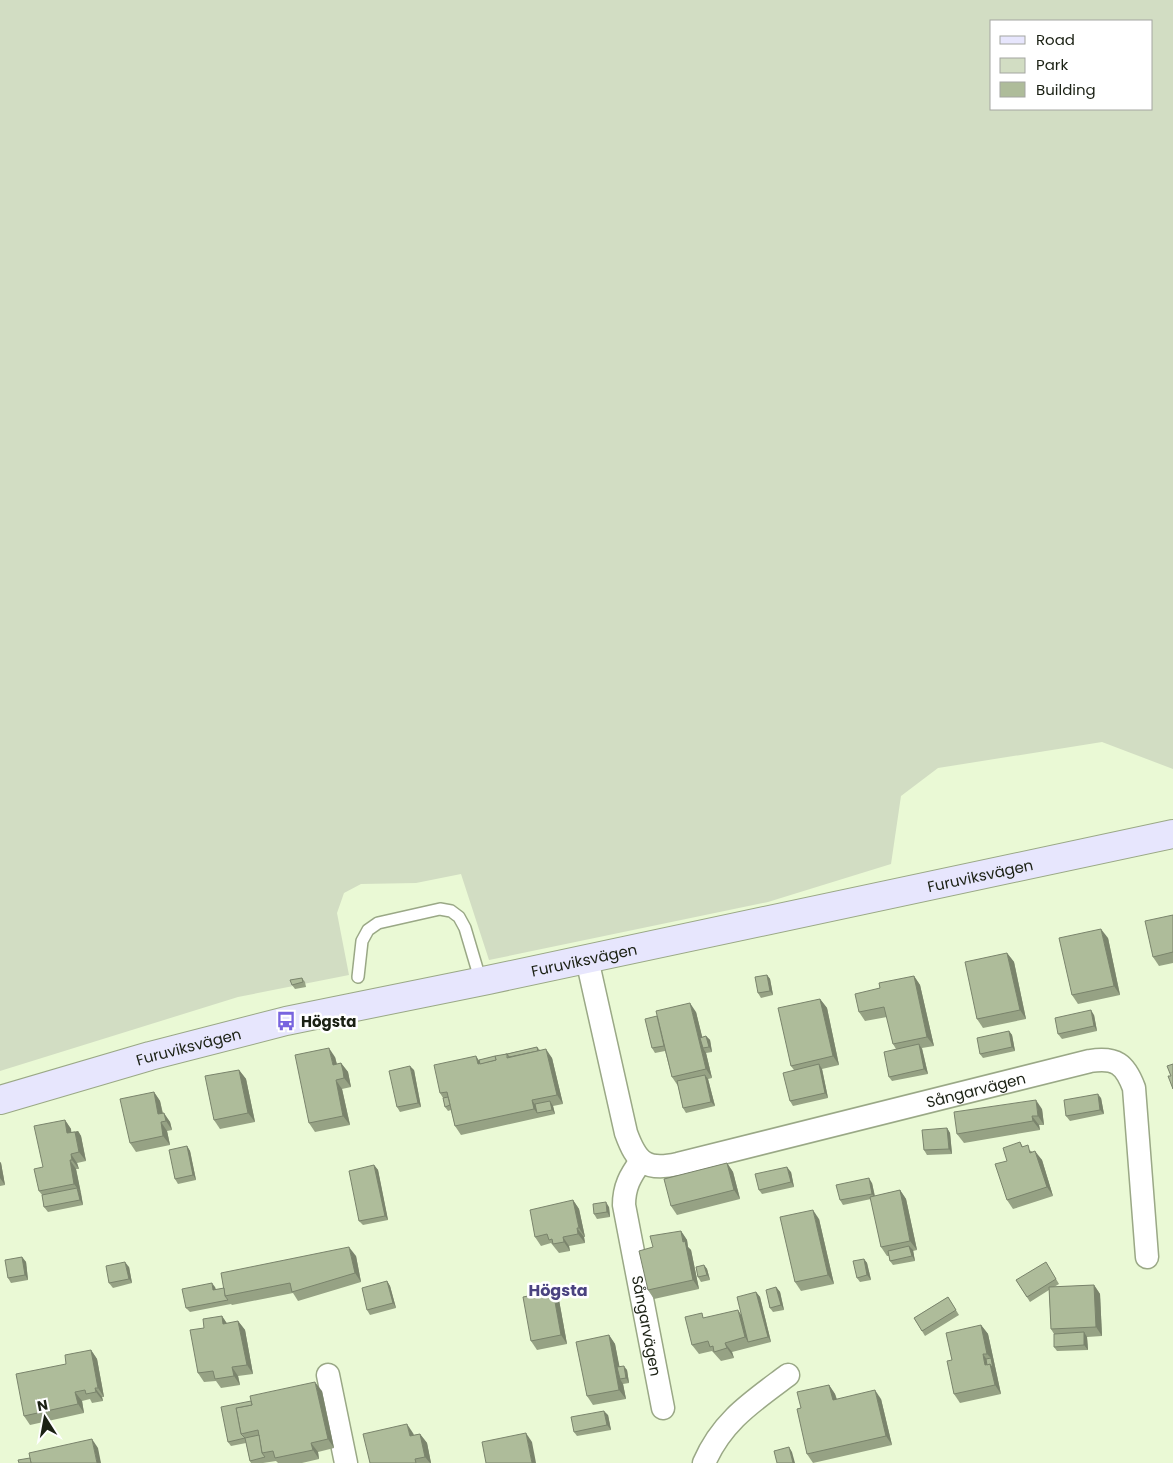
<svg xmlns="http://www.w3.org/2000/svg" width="1173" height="1463" font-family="Poppins,sans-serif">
	<rect width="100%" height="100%" fill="#eaf9d5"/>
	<path fill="#d2ddc3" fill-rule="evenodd" d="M0 0H1173V769L1102 742 938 768 901 796 891 864 768 902 489 960 461 874 416 883 361 884 344 893 337 913 349 975 238 997 0 1071ZM992 21H1152V109H992Z"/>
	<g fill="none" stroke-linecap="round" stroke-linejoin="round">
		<defs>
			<polyline id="lane" points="358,977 362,941 368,930 378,923 440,909 451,911 459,917 465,928 481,982"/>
			<g id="street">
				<path id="s1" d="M587 959 626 1133C637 1163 646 1171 678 1164L1090 1061C1116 1057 1125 1064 1134 1088L1147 1257"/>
				<path id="s2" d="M641 1161C630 1176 624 1187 624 1205L663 1408"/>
				<polyline points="328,1375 346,1463"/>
				<path d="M704 1463C722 1421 752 1402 788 1375"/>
			</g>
			<g id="secondary">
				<path id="s3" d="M0 1100 150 1056 286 1021 488 980 1173 834"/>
			</g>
		</defs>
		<use href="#lane" stroke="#9aa886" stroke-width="14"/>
		<use href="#street" stroke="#9aa886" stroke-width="25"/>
		<use href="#secondary" stroke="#9aa886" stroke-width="30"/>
		<use href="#lane" stroke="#fff" stroke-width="11"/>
		<use href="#street" stroke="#fff" stroke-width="22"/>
		<use href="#secondary" stroke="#e7e6fd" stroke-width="28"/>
	</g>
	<g fill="#96a284">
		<polygon points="1173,915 1173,963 1159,966 1153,957"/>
		<polygon points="1108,938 1120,995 1078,1004 1072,995"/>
		<polygon points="1007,953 1014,962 1026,1019 983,1028 977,1019"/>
		<polygon points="767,975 770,979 773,995 761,998 758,993"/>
		<polygon points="914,976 920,985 934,1046 922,1048 928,1074 892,1081 889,1077 896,1049 893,1044 887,1017 865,1021 859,1012 880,988"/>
		<polygon points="302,978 305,982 306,987 295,989 292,985"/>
		<polygon points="820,999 827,1008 839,1065 822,1069 828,1098 793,1106 790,1101 794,1070 791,1066"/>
		<polygon points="696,1012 702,1037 706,1036 710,1040 712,1052 706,1053 712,1078 708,1079 715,1106 686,1113 683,1108 678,1086 672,1077 665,1051 655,1053 652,1048"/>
		<polygon points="1094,1015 1097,1031 1062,1039 1058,1034"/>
		<polygon points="1009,1031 1012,1035 1015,1051 983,1058 980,1054"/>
		<polygon points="537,1047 540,1050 552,1058 563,1104 553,1106 555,1114 461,1135 455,1126 451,1110 448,1111 445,1107 443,1098 440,1093 479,1060"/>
		<polygon points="335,1057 337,1064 341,1063 348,1072 351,1087 342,1089 350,1125 315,1132 309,1123"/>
		<polygon points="239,1070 246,1079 255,1122 220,1129 214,1120"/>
		<polygon points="414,1070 421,1107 400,1112 397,1107"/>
		<polygon points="154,1092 160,1101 163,1113 170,1122 172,1130 167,1131 170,1145 136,1152 130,1143"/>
		<polygon points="1101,1098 1104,1114 1070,1121 1066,1116"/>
		<polygon points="1042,1109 1044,1125 1039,1125 1040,1130 964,1143 957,1134"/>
		<polygon points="65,1120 71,1129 71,1132 78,1131 81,1136 86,1161 77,1163 79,1169 76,1169 83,1205 48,1212 44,1207 42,1195 39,1191"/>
		<polygon points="947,1128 950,1133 952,1154 927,1155 924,1150"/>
		<polygon points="1020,1142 1023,1147 1033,1152 1042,1160 1053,1196 1013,1209 1007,1200 1007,1161"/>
		<polygon points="187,1146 190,1151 196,1180 178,1184 175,1179"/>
		<polygon points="0,1162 1,1163 5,1185 0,1186"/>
		<polygon points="727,1163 733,1172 740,1199 677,1215 671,1206"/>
		<polygon points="374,1165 378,1170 388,1220 363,1225 359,1221"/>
		<polygon points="791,1172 794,1187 762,1194 759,1190"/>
		<polygon points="872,1183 875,1196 900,1190 906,1199 917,1250 913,1251 915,1261 893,1265 890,1261 889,1256 887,1256 881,1247 871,1199 843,1205 840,1200"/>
		<polygon points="573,1200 579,1209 585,1237 584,1237 585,1243 569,1246 570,1251 559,1253 551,1243 541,1246 535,1237"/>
		<polygon points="609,1207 610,1217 597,1219 594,1214"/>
		<polygon points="819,1219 834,1284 801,1291 795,1282"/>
		<polygon points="681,1231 687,1240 688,1247 691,1250 699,1289 654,1299 648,1290 653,1247"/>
		<polygon points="356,1256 361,1282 298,1301 293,1293 232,1305 231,1304 190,1312 186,1308 215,1287 216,1290 224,1288"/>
		<polygon points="22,1257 26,1262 28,1280 11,1283 8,1278"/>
		<polygon points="864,1259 867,1263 871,1280 860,1282 857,1278"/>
		<polygon points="704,1265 707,1269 710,1280 701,1282 698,1277"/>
		<polygon points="129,1267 132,1283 113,1288 109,1283"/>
		<polygon points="1049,1267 1059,1284 1054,1287 1094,1285 1100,1294 1102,1336 1087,1337 1088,1350 1057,1351 1054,1347 1054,1334 1051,1329 1049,1290 1030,1302 1016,1280"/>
		<polygon points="387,1281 390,1286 396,1308 370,1315 367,1310"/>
		<polygon points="776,1287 780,1292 784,1310 773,1312 770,1308"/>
		<polygon points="756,1292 760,1297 771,1342 732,1352 734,1358 721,1361 712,1351 699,1354 692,1345 741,1315"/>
		<polygon points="948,1297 959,1315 925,1336 914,1318"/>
		<polygon points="559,1300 567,1344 537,1350 531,1341"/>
		<polygon points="222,1316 227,1324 238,1321 245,1330 253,1374 238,1376 240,1385 221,1388 216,1381 204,1382 198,1373 204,1328"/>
		<polygon points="981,1325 988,1334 1001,1394 960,1403 954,1394 952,1360"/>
		<polygon points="609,1335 615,1344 619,1366 627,1370 629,1383 623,1384 626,1399 593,1405 587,1396"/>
		<polygon points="91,1350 97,1359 104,1397 102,1397 103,1401 92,1403 90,1399 82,1401 84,1413 30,1425 24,1416 66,1364"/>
		<polygon points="829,1385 835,1394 837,1399 881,1399 892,1445 813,1463 807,1454 801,1408"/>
		<polygon points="322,1391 334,1448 318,1452 319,1459 302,1463 278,1463 276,1461 263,1463 251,1463 250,1461 246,1443 231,1446 228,1442"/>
		<polygon points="608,1415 611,1430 577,1436 574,1432"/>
		<polygon points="413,1433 414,1435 420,1434 427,1443 431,1463 370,1463"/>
	</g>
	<g fill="#7a846c">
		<polygon points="1101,929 1108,938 1120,995 1114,986"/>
		<polygon points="1007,953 1014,962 1026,1019 1020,1010"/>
		<polygon points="767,975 770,979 773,995 770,991"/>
		<polygon points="914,976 920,985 934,1046 927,1037"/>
		<polygon points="820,999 827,1008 839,1065 833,1056"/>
		<polygon points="690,1003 696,1012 705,1048 703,1048 706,1053 712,1078 706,1069"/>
		<polygon points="1091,1010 1094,1015 1097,1031 1094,1026"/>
		<polygon points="1009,1031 1012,1035 1015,1051 1012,1047"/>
		<polygon points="706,1036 710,1040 712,1052 709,1047"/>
		<polygon points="919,1044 922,1049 928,1074 924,1069"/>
		<polygon points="329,1048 335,1057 339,1074 333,1065"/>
		<polygon points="546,1049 552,1058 563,1104 557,1095"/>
		<polygon points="476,1056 482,1065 478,1064"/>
		<polygon points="341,1063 348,1072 351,1087 344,1078"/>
		<polygon points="819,1064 822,1069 828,1098 825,1093"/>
		<polygon points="410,1066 414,1070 421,1107 418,1103"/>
		<polygon points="239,1070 246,1079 255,1122 248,1113"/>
		<polygon points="705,1075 708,1079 715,1106 711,1102"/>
		<polygon points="336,1080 342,1089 350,1125 343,1116"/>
		<polygon points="154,1092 160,1101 164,1121 158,1114"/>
		<polygon points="1098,1094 1101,1098 1104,1114 1100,1110"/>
		<polygon points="532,1100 538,1109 537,1113 534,1109"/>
		<polygon points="1036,1100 1042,1109 1044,1125 1038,1116"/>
		<polygon points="550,1101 553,1106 555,1114 552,1110"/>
		<polygon points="164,1113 170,1122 172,1130 166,1121"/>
		<polygon points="1032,1116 1039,1125 1040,1130 1033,1121"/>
		<polygon points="65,1120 71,1129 72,1137 67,1133"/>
		<polygon points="161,1122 167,1131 170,1145 163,1136"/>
		<polygon points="947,1128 950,1133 952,1154 949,1149"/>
		<polygon points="78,1131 81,1136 86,1161 79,1152 75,1132"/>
		<polygon points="187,1146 190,1151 196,1180 193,1175"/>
		<polygon points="1035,1151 1042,1160 1053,1196 1047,1187"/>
		<polygon points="71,1154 77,1163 79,1169 72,1160"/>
		<polygon points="70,1160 76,1169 81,1193 74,1184"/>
		<polygon points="0,1162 1,1163 5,1185 0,1178"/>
		<polygon points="727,1163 733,1172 740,1199 734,1190"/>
		<polygon points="374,1165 378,1170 388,1220 385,1216"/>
		<polygon points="787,1167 791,1172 794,1187 791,1182"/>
		<polygon points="869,1178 872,1183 875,1198 872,1194"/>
		<polygon points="77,1188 81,1193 83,1205 80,1200"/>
		<polygon points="900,1190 906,1199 917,1250 910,1241"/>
		<polygon points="573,1200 579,1209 585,1237 579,1228"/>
		<polygon points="606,1202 609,1207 610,1217 607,1212"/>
		<polygon points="813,1210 819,1219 834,1284 828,1275"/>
		<polygon points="577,1228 584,1237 585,1243 578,1234"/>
		<polygon points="681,1231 687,1240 688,1247 691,1250 699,1289 693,1280"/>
		<polygon points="563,1237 569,1246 570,1251 564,1242"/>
		<polygon points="909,1246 913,1250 915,1261 912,1256"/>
		<polygon points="349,1247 356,1256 361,1282 355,1273"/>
		<polygon points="22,1257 26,1262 28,1280 25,1275"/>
		<polygon points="864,1259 867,1263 871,1280 867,1275"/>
		<polygon points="125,1262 129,1267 132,1283 129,1279"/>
		<polygon points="704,1265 707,1269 710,1280 707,1275"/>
		<polygon points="387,1281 390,1286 396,1308 393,1303"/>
		<polygon points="212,1283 215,1287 217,1295 213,1290"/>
		<polygon points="1094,1285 1100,1294 1102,1336 1096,1327"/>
		<polygon points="776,1287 780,1292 784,1310 781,1305"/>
		<polygon points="553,1291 559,1300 567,1344 561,1335"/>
		<polygon points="756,1292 760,1297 771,1342 768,1337"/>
		<polygon points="738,1310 744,1319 748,1342 745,1337"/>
		<polygon points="222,1316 228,1325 223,1324"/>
		<polygon points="238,1321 245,1330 253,1374 247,1365"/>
		<polygon points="981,1325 988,1334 1001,1394 995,1385 990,1364 991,1358 987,1354"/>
		<polygon points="1084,1332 1087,1337 1088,1350 1084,1345"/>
		<polygon points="609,1335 615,1344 622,1379 620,1379 623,1384 626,1399 619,1390"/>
		<polygon points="725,1343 732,1352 734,1358 727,1348"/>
		<polygon points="91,1350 97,1359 104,1397 98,1388"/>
		<polygon points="983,1354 989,1363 988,1370 985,1365"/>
		<polygon points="624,1366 627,1370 629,1383 626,1378"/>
		<polygon points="232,1367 238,1376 240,1385 234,1376"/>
		<polygon points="315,1382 322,1391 334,1448 328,1439"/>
		<polygon points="829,1385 835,1394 839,1409 833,1400"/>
		<polygon points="95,1388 102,1397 103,1401 96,1392"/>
		<polygon points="875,1390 881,1399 892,1445 886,1436"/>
		<polygon points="75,1392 82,1401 84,1413 78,1404"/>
		<polygon points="604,1411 608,1415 611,1430 607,1425"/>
		<polygon points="407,1424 413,1433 416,1445 410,1436"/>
		<polygon points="526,1433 532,1442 536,1463 532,1463"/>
		<polygon points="420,1434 427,1443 431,1463 430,1463 425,1457"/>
		<polygon points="92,1439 98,1448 101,1463 97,1463"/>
		<polygon points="311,1443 318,1452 319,1459 313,1450"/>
		<polygon points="789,1447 792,1452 795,1463 793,1463"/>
	</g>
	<g fill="#aebc9a" stroke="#7a846c">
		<polygon points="1173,915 1173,952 1153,957 1145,921"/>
		<polygon points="1101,929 1114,986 1072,995 1059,938"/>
		<polygon points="1007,953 1020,1010 977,1019 965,962"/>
		<polygon points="767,975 770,991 758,993 755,977"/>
		<polygon points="914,976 927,1037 893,1044 884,1007 859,1012 855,994 880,988 879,983"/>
		<polygon points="302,978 303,982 292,985 290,980"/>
		<polygon points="820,999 833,1056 791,1066 778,1008"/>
		<polygon points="690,1003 706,1069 672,1077 656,1011"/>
		<polygon points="1091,1010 1094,1026 1058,1034 1055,1018"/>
		<polygon points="657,1016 664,1046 652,1048 645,1019"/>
		<polygon points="1009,1031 1012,1047 980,1054 977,1038"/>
		<polygon points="706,1036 709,1047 703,1048 700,1038"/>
		<polygon points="919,1044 924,1069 889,1077 884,1052"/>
		<polygon points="537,1047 538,1051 509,1057 507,1054 503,1055"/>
		<polygon points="329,1048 333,1065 341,1063 343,1071 344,1078 336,1080 343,1116 309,1123 295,1055"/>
		<polygon points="546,1049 557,1095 532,1100 534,1109 455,1126 447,1092 440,1093 434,1065 476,1056 478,1064 496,1060 495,1056 507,1054 507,1058"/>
		<polygon points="495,1056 496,1060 480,1064 479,1060"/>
		<polygon points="819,1064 825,1093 790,1101 783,1073"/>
		<polygon points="1173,1064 1173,1089 1168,1076 1171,1076 1167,1066"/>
		<polygon points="410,1066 418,1103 397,1107 389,1071"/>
		<polygon points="239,1070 248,1113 214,1120 205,1076"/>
		<polygon points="705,1075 711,1102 683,1108 677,1081"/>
		<polygon points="154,1092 158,1114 164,1113 166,1121 161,1122 163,1136 130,1143 120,1099"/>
		<polygon points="1098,1094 1100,1110 1066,1116 1064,1100"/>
		<polygon points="448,1097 450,1105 445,1107 443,1098"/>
		<polygon points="1036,1100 1038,1116 1032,1116 1033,1121 957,1134 954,1112"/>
		<polygon points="550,1101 552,1110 537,1113 535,1104"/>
		<polygon points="65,1120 67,1133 75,1132 79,1152 71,1154 72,1160 70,1160 74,1184 39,1191 34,1169 43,1167 34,1126"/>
		<polygon points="947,1128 949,1149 924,1150 922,1130"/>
		<polygon points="1020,1142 1022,1147 1028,1145 1030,1153 1035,1151 1047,1187 1007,1200 995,1164 1007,1161 1003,1148"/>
		<polygon points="187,1146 193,1175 175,1179 169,1150"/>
		<polygon points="727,1163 734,1190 671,1206 664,1179"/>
		<polygon points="374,1165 385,1216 359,1221 349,1171"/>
		<polygon points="787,1167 791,1182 759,1190 755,1174"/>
		<polygon points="869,1178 872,1194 840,1200 836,1185"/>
		<polygon points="77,1188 80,1200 44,1207 42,1195"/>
		<polygon points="900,1190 910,1241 881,1247 870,1197"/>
		<polygon points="573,1200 579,1228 577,1228 578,1234 563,1237 564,1242 553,1244 552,1239 549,1240 547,1234 535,1237 530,1210"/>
		<polygon points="606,1202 607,1212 594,1214 593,1204"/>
		<polygon points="813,1210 828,1275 795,1282 780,1217"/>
		<polygon points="681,1231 683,1242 685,1241 693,1280 648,1290 639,1251 653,1247 650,1236"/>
		<polygon points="909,1246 912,1256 890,1261 888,1251"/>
		<polygon points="349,1247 355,1273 292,1292 290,1283 225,1296 221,1273"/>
		<polygon points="22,1257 25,1275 8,1278 5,1260"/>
		<polygon points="864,1259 867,1275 857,1278 853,1261"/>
		<polygon points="125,1262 129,1279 109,1283 106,1266"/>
		<polygon points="1046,1262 1056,1279 1027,1297 1016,1280"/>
		<polygon points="704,1265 707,1275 698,1277 696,1267"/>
		<polygon points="387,1281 393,1303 367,1310 362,1288"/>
		<polygon points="212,1283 213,1290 224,1288 225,1296 228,1300 186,1308 182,1289"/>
		<polygon points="1094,1285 1096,1327 1051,1329 1049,1287"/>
		<polygon points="776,1287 781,1305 770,1308 766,1290"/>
		<polygon points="553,1291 561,1335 531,1341 523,1297"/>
		<polygon points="756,1292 768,1337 748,1342 737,1297"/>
		<polygon points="948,1297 956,1310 922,1331 914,1318"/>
		<polygon points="738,1310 745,1337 725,1343 727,1348 714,1352 713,1346 710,1347 708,1341 692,1345 685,1317 702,1313 703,1318"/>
		<polygon points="222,1316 223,1324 238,1321 247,1365 232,1367 234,1376 215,1379 213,1371 198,1373 190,1330 204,1328 203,1319"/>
		<polygon points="981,1325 987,1354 983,1354 984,1360 985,1365 990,1364 995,1385 954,1394 947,1361 952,1360 946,1333"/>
		<polygon points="1084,1332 1084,1345 1054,1347 1054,1334"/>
		<polygon points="609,1335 619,1390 587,1396 576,1342"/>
		<polygon points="91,1350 98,1388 95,1388 96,1392 86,1394 85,1390 75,1392 78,1404 24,1416 16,1374 66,1364 65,1355"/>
		<polygon points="991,1358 993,1369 990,1364 987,1365 986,1359"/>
		<polygon points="624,1366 626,1378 620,1379 617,1367"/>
		<polygon points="315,1382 328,1439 311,1443 313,1450 275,1458 273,1451 262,1453 258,1430 241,1434 236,1408 252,1405 250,1396"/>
		<polygon points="829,1385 833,1400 875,1390 886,1436 807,1454 797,1409 801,1408 797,1392"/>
		<polygon points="251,1401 252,1405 236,1408 241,1434 245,1438 228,1442 221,1407"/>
		<polygon points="604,1411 607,1425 574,1432 571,1417"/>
		<polygon points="407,1424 410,1436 420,1434 425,1457 415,1459 416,1463 370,1463 363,1434"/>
		<polygon points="526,1433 532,1463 486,1463 482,1442"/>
		<polygon points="259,1435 262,1453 265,1457 250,1461 245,1438"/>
		<polygon points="92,1439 97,1463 31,1463 29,1453"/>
		<polygon points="789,1447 793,1463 777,1463 774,1451"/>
		<polygon points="30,1458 31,1463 19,1463 18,1460"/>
	</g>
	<defs>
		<symbol id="bus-bare" viewBox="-9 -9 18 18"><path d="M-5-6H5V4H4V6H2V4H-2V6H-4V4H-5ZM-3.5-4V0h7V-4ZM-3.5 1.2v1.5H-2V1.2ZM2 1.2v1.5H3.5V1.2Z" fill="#7864df" stroke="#fff" stroke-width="2.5" paint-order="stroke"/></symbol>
	</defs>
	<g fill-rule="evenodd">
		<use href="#bus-bare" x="272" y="1007" width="28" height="28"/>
	</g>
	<g text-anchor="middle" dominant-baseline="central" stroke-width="5" stroke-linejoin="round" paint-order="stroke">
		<g font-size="15" fill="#1b2114" stroke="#fff">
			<text stroke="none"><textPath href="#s3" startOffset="1006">Furuviksvägen</textPath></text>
			<text stroke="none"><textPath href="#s3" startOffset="601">Furuviksvägen</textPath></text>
			<text stroke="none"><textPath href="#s3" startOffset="196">Furuviksvägen</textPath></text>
			<text stroke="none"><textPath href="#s1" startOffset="555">Sångarvägen</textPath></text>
			<text stroke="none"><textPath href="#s2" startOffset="171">Sångarvägen</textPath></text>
		</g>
		<g font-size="15" font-weight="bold" fill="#1b2114" stroke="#fff" text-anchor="start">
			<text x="301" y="1021">Högsta</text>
		</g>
		<g font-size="16" font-weight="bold" fill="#4a4380" stroke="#fff">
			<text x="558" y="1290">Högsta</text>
		</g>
	</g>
	<rect x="990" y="20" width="162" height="90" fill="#ffffff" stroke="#a4a6a1"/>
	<rect x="1000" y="36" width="25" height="8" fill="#e7e6fd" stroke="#a4a6a1"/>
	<text x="1036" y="45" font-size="15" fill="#1b2114">Road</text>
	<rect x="1000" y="58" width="25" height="15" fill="#d2ddc3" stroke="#a4a6a1"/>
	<text x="1036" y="70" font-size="15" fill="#1b2114">Park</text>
	<rect x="1000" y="82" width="25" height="15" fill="#aebc9a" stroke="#a4a6a1"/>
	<text x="1036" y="95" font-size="15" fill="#1b2114">Building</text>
	<g transform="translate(45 1418) rotate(349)" stroke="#ffffff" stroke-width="4" paint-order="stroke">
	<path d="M0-4L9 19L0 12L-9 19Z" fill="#1b2114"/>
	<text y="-8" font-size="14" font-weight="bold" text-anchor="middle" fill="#1b2114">N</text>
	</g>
</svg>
